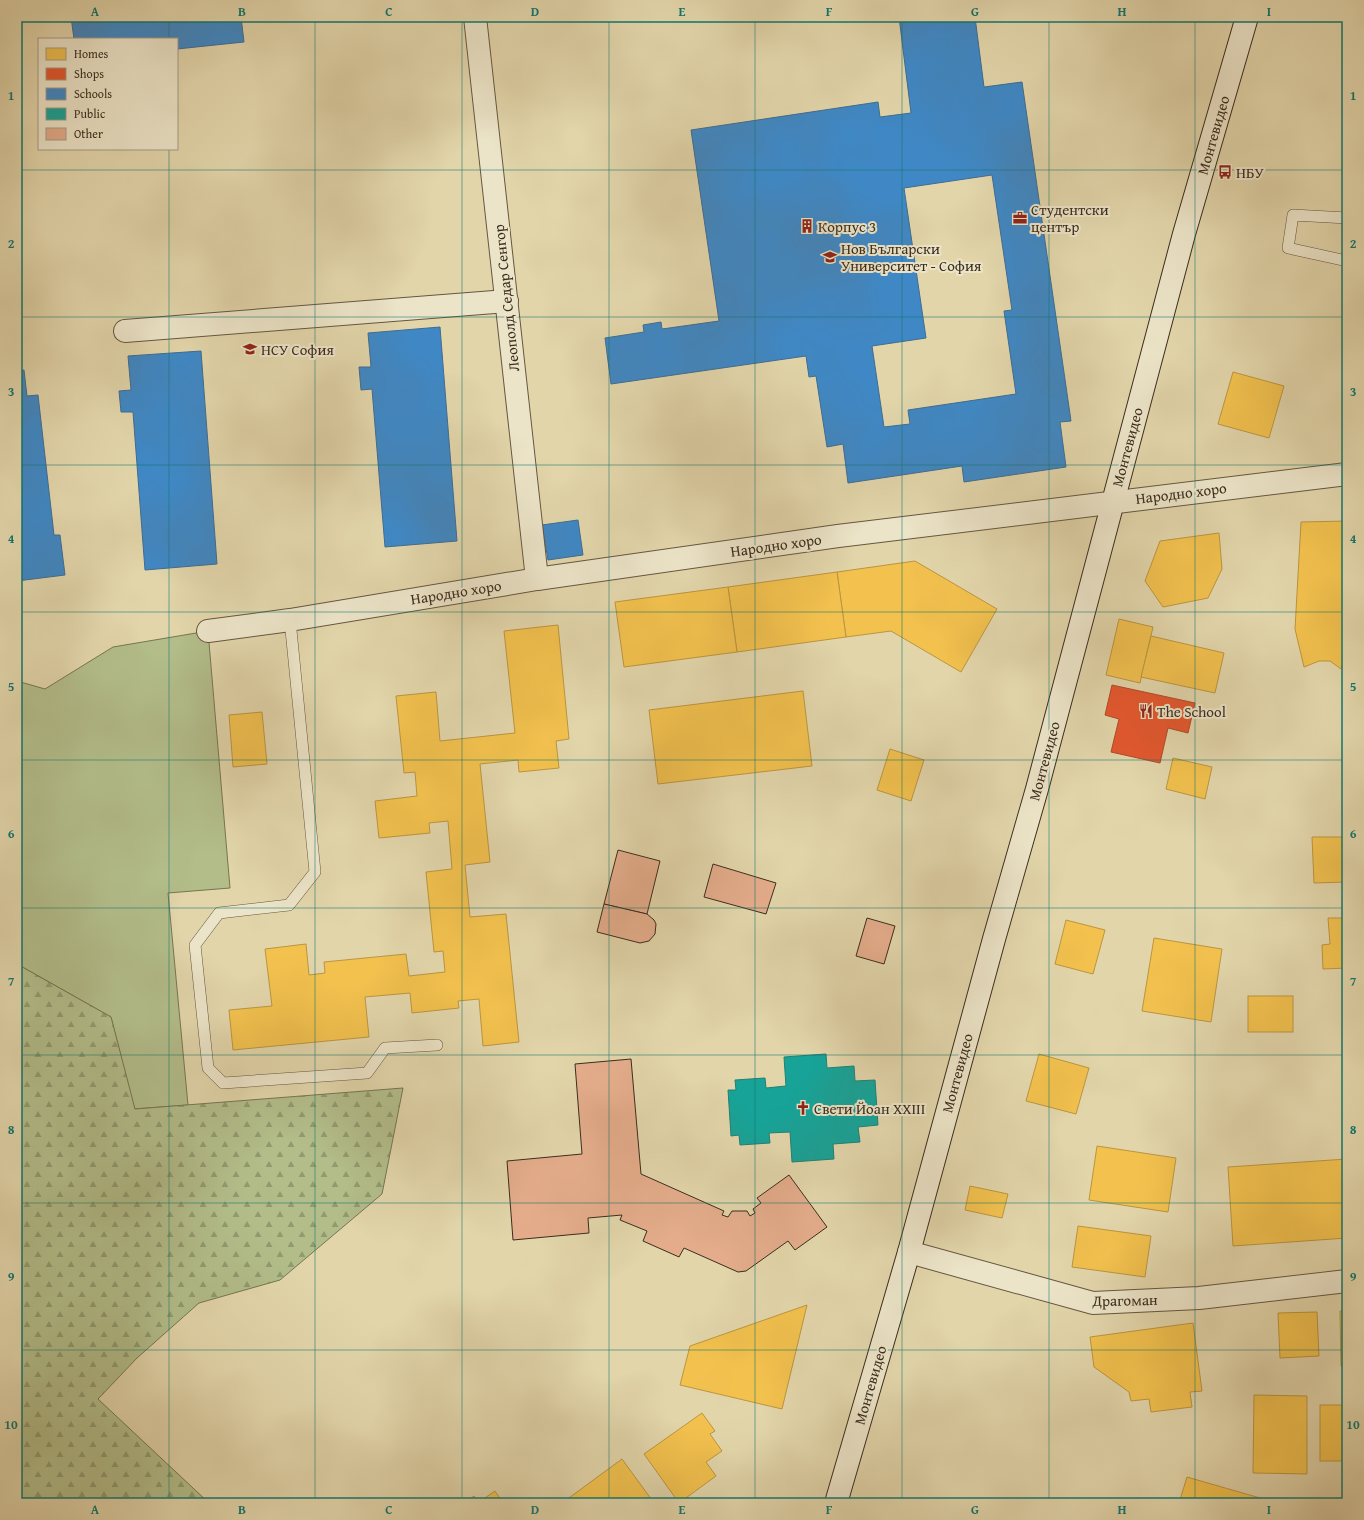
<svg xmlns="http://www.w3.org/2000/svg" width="1364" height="1520" font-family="'Gentium Book Plus',serif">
	<defs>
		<pattern id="forest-firs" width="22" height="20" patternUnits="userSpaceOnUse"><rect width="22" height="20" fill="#b2bd8a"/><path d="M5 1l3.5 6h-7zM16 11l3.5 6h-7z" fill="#929a70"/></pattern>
	</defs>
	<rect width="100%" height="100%" fill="#e2d5aa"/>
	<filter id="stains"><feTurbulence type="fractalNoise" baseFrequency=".005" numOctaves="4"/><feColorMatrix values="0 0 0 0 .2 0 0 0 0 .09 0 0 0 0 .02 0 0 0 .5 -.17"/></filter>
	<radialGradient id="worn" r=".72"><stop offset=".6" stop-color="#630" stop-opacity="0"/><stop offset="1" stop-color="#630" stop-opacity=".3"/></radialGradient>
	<polygon fill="#b2bd8a" stroke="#767554" points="208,631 230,888 168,893 188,1105 134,1109 111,1017 17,964 17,681 45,689 113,647"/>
	<polygon fill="url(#forest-firs)" stroke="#767554" points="17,964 111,1017 135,1109 403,1088 382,1194 280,1280 199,1303 137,1358 98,1399 209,1503 17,1503"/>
	<g fill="#f2c14e" stroke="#bb9540">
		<polygon points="1233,372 1284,386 1269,438 1218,424"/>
		<polygon points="1347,521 1347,648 1341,669 1330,661 1319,661 1304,667 1295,629 1301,522"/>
		<polygon points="1219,533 1222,569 1208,598 1163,607 1145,581 1160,541"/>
		<polygon points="915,561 997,609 961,672 891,631 846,637 837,572"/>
		<polygon points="837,572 846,637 737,652 728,587"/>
		<polygon points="728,587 737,652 624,667 615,602"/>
		<polygon points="1119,619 1153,627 1140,683 1106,675"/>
		<polygon points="558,625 569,739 556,741 559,768 519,772 518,760 480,764 490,862 465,865 470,917 506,914 519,1042 483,1046 479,999 458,1001 459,1008 412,1013 410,993 365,997 369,1037 233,1050 229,1010 272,1006 265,949 306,944 309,975 325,973 324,962 406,954 409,976 445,972 443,951 434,952 426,872 452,869 448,821 429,823 430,833 379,838 375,801 417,796 415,772 404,773 396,696 436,692 440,741 515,733 504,631"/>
		<polygon points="1151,636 1224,653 1215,693 1141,677"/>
		<polygon points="803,691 812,766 658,784 649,710"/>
		<polygon points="262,712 267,764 233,767 229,715"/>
		<polygon points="890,749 924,760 911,801 877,790"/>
		<polygon points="1173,758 1212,767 1205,799 1166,789"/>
		<polygon points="1312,837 1347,837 1347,882 1314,883"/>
		<polygon points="1328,918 1347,918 1347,968 1323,969 1322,945 1330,944"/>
		<polygon points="1066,920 1105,930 1093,974 1055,964"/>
		<polygon points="1154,938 1222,949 1211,1022 1142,1011"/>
		<rect x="1248" y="996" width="45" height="36"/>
		<polygon points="1039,1054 1089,1068 1076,1114 1026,1101"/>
		<polygon points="1097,1146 1176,1158 1168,1212 1089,1200"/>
		<polygon points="1347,1159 1347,1238 1233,1246 1228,1167"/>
		<polygon points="970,1186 1008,1194 1002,1218 965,1210"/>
		<polygon points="1078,1226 1151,1236 1145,1277 1072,1267"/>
		<polygon points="807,1305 782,1409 680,1385 690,1346"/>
		<polygon points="1340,1311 1347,1311 1347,1366 1341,1366"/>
		<polygon points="1317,1312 1319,1356 1280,1358 1278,1313"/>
		<polygon points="1193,1323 1202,1391 1190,1392 1192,1407 1151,1412 1149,1399 1131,1401 1129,1392 1094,1367 1090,1337"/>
		<polygon points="1254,1395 1307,1396 1307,1474 1253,1473"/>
		<rect x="1320" y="1405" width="27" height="56"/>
		<polygon points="702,1413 715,1431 710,1434 722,1451 706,1462 716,1476 679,1503 644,1454"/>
		<polygon points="622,1459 654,1503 562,1503"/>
		<polygon points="1187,1477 1274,1502 1274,1503 1179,1503"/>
		<polygon points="495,1491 503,1503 464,1503 474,1496 479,1502"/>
	</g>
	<polygon fill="#e4572e" stroke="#b14a29" points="1112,685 1195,703 1188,733 1168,728 1160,763 1111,752 1119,719 1105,715"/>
	<g fill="#3f88c5" stroke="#3e6d93" fill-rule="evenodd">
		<polygon points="71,17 241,17 244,42 177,49 177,39 74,39"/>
		<path d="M899 17H975L984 87 1022 82 1071 421 1060 422 1066 467 964 482 962 466 848 483 843 444 827 447 816 376 809 377 806 356 611 384 605 338 644 332 643 325 661 322 662 329 719 321 691 130 878 102 880 117 911 113ZM992 175 1012 310 1004 311 1016 394 908 410 910 424 884 427 872 346 926 338 904 188Z"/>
		<polygon points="440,327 457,541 385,547 372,389 361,390 359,367 371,367 368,333"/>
		<polygon points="201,351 217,564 145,570 133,412 121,412 119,391 131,390 128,356"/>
		<polygon points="24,370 27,396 38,395 54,535 60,535 65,575 17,581 17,371"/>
		<polygon points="578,520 583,555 548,560 542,525"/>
	</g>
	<polygon fill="#17a398" stroke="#228073" points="826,1054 827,1068 854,1066 855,1081 875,1080 878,1125 858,1127 860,1142 833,1144 834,1159 792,1162 790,1132 769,1133 770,1143 740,1145 739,1135 731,1136 728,1090 736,1090 735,1080 765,1078 766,1088 786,1086 784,1057"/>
	<g fill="#e4ac8b" stroke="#3b2d1e">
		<polygon points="618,850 660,861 647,914 604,904"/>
		<polygon points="713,864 776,883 766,914 704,897"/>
		<polygon points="604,904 647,914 654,920 656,924 655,934 649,941 640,943 597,932"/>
		<polygon points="867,918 895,926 884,964 856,956"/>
		<polygon points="631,1059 641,1174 724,1211 722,1215 728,1217 732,1211 747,1211 750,1216 755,1213 753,1209 761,1203 757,1198 789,1175 827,1227 795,1250 788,1241 746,1271 738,1272 684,1248 679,1257 643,1241 647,1231 620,1220 622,1215 588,1218 589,1233 513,1240 507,1161 582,1154 575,1064"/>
	</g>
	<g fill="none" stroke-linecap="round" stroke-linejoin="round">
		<defs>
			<g id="lane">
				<polyline points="1347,218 1293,215 1288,248 1347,261"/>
				<polyline points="290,620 315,872 289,905 219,913 195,945 208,1068 223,1083 367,1073 385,1048 437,1045"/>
			</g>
			<g id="street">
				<polyline points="475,17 537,579"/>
				<polyline points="125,331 507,301"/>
				<polyline points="208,631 290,620 537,579 838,536 1347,474"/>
				<polyline points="909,1252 1093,1303 1199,1298 1347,1281"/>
			</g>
			<polyline id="secondary" points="836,1503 909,1252 994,939 1037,789 1184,234 1247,17"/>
		</defs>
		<use href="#lane" stroke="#655741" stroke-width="12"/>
		<use href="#street" stroke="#655741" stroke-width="24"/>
		<use href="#secondary" stroke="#3b2d1e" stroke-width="24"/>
		<use href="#lane" stroke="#ece4c8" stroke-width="11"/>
		<use href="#street" stroke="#ece4c8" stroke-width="22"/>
		<use href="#secondary" stroke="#ece4c8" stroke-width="22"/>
	</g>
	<path fill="none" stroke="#0f766e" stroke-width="1" stroke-opacity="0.55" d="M169 17V39M315 17V1503M462 17V1503M609 17V1503M755 17V1503M902 17V1503M1049 17V1503M1195 17V1503M169 149V1503M17 170H1347M17 317H1347M17 465H1347M17 612H1347M17 760H1347M17 908H1347M17 1055H1347M17 1203H1347M17 1350H1347"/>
	<defs>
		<symbol id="bus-bare" viewBox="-9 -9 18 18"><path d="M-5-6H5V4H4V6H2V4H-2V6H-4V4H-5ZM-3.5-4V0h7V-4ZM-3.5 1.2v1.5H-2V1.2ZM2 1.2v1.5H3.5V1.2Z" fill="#8f2418" stroke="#ece4c8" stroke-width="2.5" paint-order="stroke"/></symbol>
		<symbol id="office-bare" viewBox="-9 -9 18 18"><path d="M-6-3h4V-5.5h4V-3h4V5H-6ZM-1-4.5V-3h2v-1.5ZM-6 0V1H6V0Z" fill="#8f2418" stroke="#ece4c8" stroke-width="2.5" paint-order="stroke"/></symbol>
		<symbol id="building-bare" viewBox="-9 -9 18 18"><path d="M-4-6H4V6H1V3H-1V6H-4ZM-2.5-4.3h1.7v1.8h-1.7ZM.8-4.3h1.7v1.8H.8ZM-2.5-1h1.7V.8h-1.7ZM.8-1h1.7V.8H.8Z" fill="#8f2418" stroke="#ece4c8" stroke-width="2.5" paint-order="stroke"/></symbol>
		<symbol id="university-bare" viewBox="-9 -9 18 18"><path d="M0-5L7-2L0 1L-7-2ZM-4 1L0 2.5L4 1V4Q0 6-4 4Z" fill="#8f2418" stroke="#ece4c8" stroke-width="2.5" paint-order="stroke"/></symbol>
		<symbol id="school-bare" viewBox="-9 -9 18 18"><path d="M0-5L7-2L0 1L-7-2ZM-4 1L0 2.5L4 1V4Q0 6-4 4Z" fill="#8f2418" stroke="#ece4c8" stroke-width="2.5" paint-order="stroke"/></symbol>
		<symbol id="restaurant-bare" viewBox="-9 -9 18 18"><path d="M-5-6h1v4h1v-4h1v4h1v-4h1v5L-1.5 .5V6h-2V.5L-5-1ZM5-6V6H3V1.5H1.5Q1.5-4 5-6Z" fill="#8f2418" stroke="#ece4c8" stroke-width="2.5" paint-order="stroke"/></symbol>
		<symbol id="church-bare" viewBox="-9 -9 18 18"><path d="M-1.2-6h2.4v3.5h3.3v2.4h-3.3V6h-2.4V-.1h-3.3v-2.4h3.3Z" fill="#8f2418" stroke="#ece4c8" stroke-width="2.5" paint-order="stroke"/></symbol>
	</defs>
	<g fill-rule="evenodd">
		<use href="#bus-bare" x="1215" y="162" width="20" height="20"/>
		<use href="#office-bare" x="1010" y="208" width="20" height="20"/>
		<use href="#building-bare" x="797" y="216" width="20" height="20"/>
		<use href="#university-bare" x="820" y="247" width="20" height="20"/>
		<use href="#school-bare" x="240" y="339" width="20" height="20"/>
		<use href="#restaurant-bare" x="1136" y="701" width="20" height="20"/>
		<use href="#church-bare" x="793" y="1098" width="20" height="20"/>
	</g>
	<g text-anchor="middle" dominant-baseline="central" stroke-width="4" stroke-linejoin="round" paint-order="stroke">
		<g font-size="15" fill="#3b2d1e" stroke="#ece4c8">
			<text transform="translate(1213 135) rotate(-74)">Монтевидео</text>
			<text transform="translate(506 298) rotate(-96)">Леополд Седар Сенгор</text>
			<text transform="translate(1127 447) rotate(-75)">Монтевидео</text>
			<text transform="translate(1181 493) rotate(-7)">Народно хоро</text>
			<text transform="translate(776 545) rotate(-8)">Народно хоро</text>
			<text transform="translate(456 592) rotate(-9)">Народно хоро</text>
			<text transform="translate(1044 761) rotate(-75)">Монтевидео</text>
			<text transform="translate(957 1073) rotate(-75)">Монтевидео</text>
			<text transform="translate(1125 1300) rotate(-1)">Драгоман</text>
			<text transform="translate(870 1385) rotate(-74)">Монтевидео</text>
		</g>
		<g font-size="15" fill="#3b2d1e" stroke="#ece4c8" text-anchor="start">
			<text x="1236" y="172">НБУ</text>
			<text x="1031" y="209">Студентски<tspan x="1031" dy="17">център</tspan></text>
			<text x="818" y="226">Корпус 3</text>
			<text x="841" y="248">Нов Български<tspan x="841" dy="17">Университет - София</tspan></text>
			<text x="261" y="349">НСУ София</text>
			<text x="1157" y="711">The School</text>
			<text x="814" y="1108">Свети Йоан XXIII</text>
		</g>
	</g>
	<rect width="1364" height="1520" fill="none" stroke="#e2d5aa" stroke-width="44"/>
	<rect x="38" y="38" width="140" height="112" fill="#ece4c8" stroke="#a59b84"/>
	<rect x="46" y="48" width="20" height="12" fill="#f2c14e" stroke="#a59b84"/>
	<text x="74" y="58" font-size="12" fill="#3b2d1e">Homes</text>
	<rect x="46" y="68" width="20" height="12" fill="#e4572e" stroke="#a59b84"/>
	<text x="74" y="78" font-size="12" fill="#3b2d1e">Shops</text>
	<rect x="46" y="88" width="20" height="12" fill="#3f88c5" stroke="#a59b84"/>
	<text x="74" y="98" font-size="12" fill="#3b2d1e">Schools</text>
	<rect x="46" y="108" width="20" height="12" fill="#17a398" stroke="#a59b84"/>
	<text x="74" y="118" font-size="12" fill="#3b2d1e">Public</text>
	<rect x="46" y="128" width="20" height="12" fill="#e4ac8b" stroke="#a59b84"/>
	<text x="74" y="138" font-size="12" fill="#3b2d1e">Other</text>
	<rect x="22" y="22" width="1320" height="1476" fill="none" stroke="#0f766e" stroke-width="1.5"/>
	<g font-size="13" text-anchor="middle" font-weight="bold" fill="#0f766e">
		<text x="95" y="16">A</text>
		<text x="242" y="16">B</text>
		<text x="389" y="16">C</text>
		<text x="535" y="16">D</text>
		<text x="682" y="16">E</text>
		<text x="829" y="16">F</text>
		<text x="975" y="16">G</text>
		<text x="1122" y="16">H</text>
		<text x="1269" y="16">I</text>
		<text x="11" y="100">1</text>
		<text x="1353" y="100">1</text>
		<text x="11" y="248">2</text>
		<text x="1353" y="248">2</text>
		<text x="11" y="396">3</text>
		<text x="1353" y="396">3</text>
		<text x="11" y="543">4</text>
		<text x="1353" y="543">4</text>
		<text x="11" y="691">5</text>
		<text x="1353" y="691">5</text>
		<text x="11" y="838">6</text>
		<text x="1353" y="838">6</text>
		<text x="11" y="986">7</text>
		<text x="1353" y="986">7</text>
		<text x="11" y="1134">8</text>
		<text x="1353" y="1134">8</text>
		<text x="11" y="1281">9</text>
		<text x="1353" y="1281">9</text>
		<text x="11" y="1429">10</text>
		<text x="1353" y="1429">10</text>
		<text x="95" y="1514">A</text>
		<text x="242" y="1514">B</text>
		<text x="389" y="1514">C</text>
		<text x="535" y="1514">D</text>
		<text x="682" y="1514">E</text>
		<text x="829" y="1514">F</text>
		<text x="975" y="1514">G</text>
		<text x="1122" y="1514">H</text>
		<text x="1269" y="1514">I</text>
	</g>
	<rect width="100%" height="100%" filter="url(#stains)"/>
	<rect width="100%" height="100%" fill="url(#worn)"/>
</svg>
